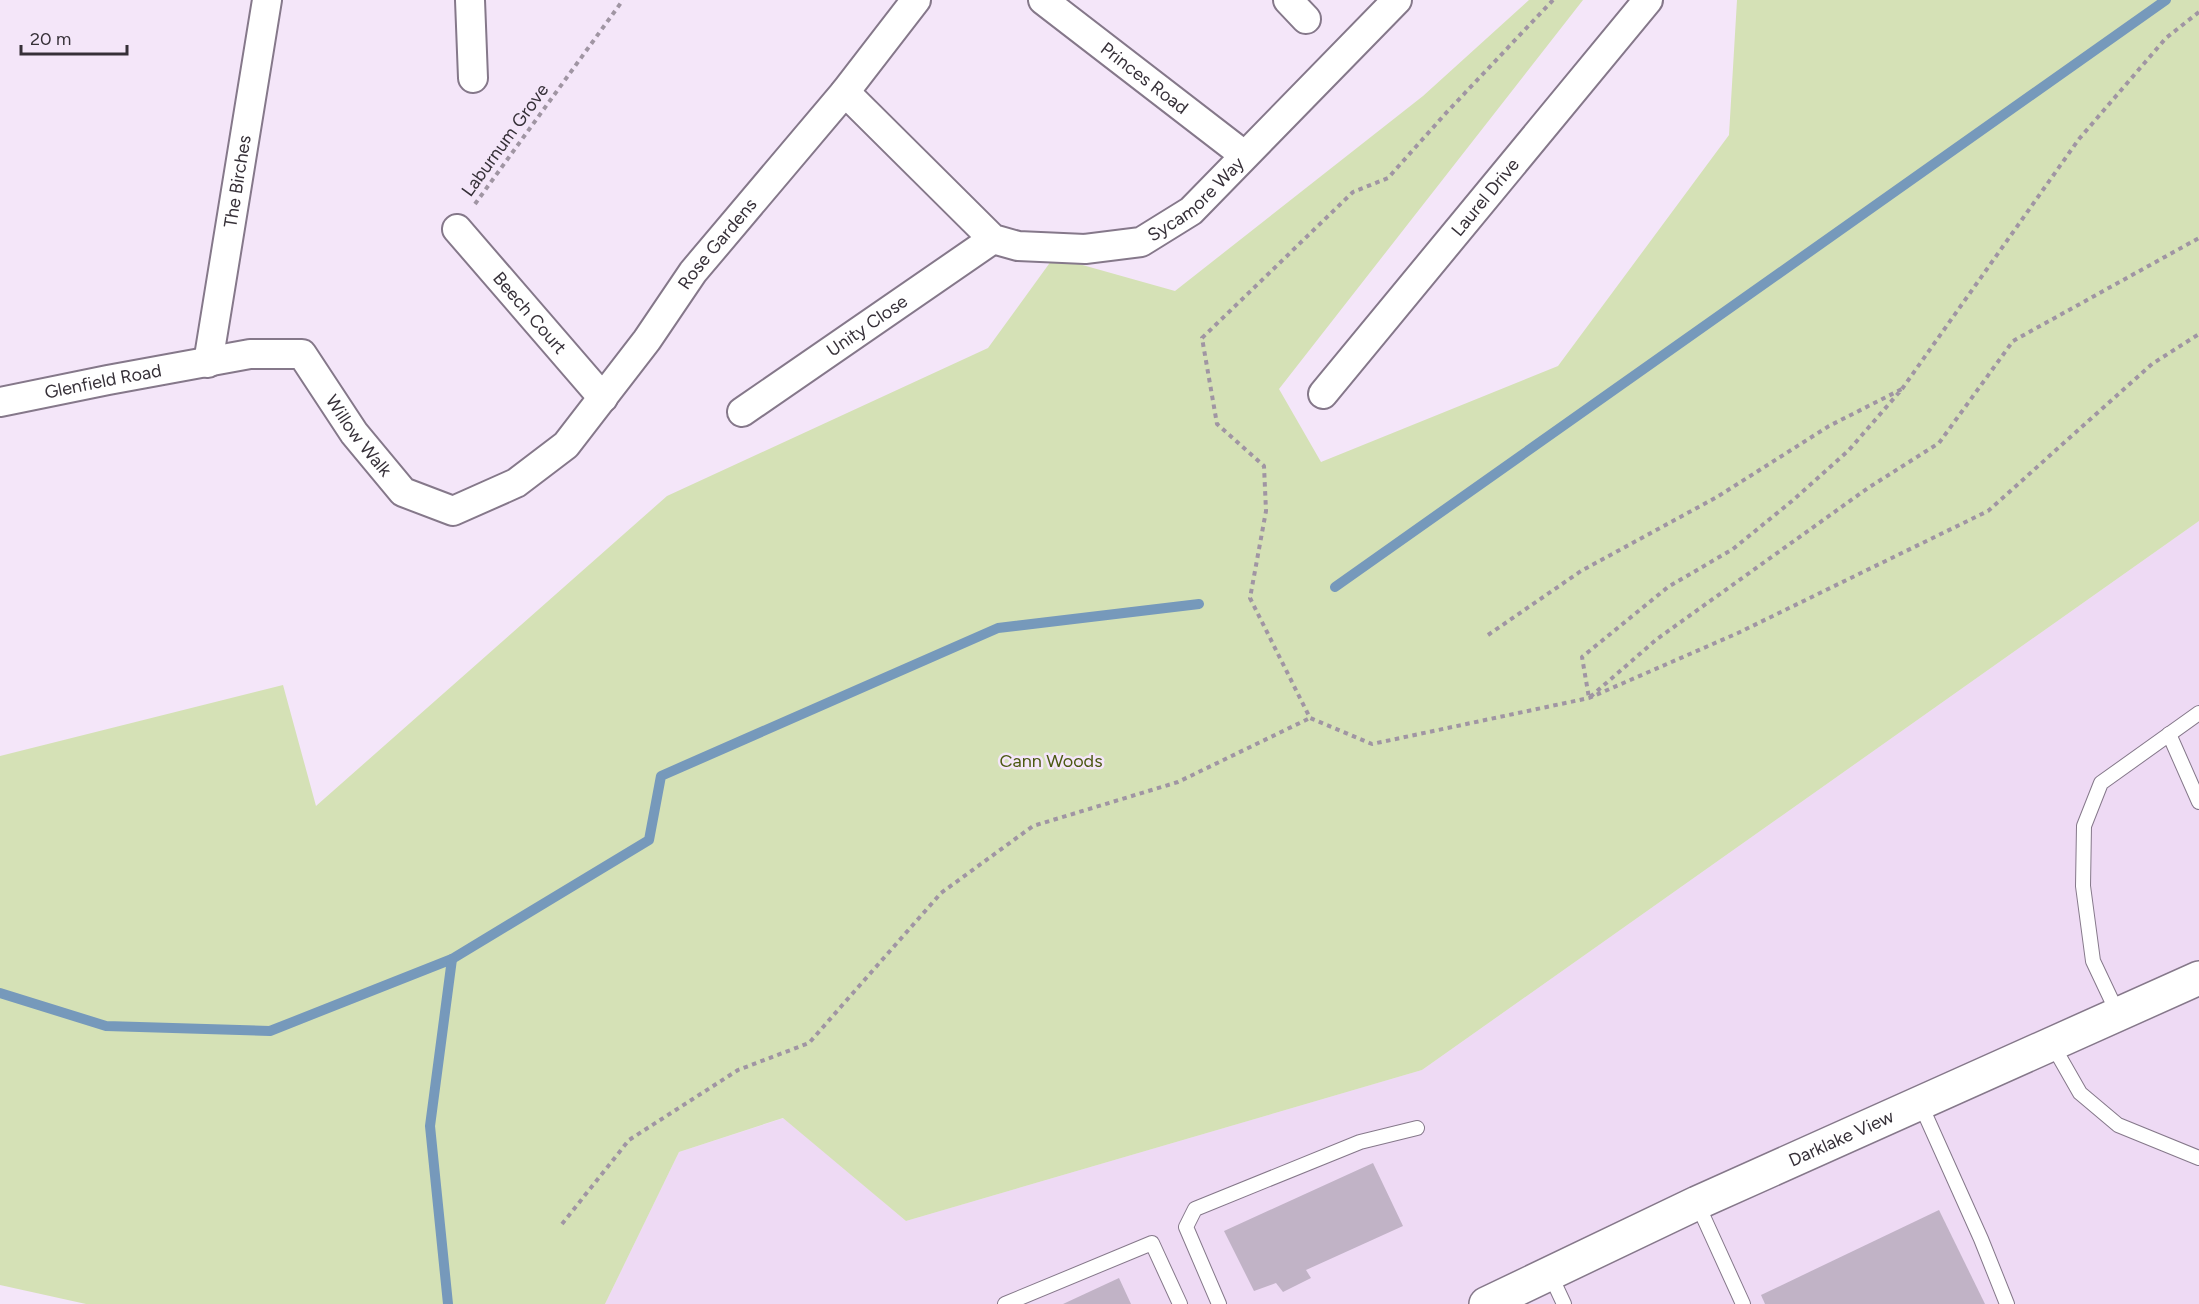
<svg xmlns="http://www.w3.org/2000/svg" width="2199" height="1304" font-family="Figtree,sans-serif">
	<rect width="100%" height="100%" fill="#f4e6f9"/>
	<polygon fill="#eedaf4" points="2199,521 2199,1304 605,1304 679,1152 784,1118 906,1221 1422,1070"/>
	<polygon fill="#d5e1b6" points="1529,0 1583,0 1279,389 1321,462 1558,366 1729,135 1737,0 2199,0 2199,521 1422,1070 906,1221 783,1118 679,1152 605,1304 86,1304 0,1285 0,756 283,685 316,806 667,496 988,348 1054,257 1175,291 1423,96"/>
	<g fill="none" stroke-linecap="round" stroke-linejoin="round">
		<g stroke="#7699bb" stroke-width="10">
			<polyline points="1335,587 2166,0"/>
			<polyline points="0,993 106,1026 270,1031 452,959 649,840 661,776 998,628 1199,604"/>
			<polyline points="448,1304 430,1126 452,959"/>
		</g>
	</g>
	<g fill="#c1b3c6">
		<polygon points="1373,1163 1403,1226 1306,1270 1311,1278 1283,1292 1276,1283 1254,1291 1224,1231"/>
		<polygon points="1939,1210 1985,1304 1765,1304 1761,1295"/>
		<polygon points="1119,1278 1131,1304 1063,1304"/>
	</g>
	<g fill="none" stroke-linecap="round" stroke-linejoin="round">
		<defs>
			<g id="service">
				<polyline points="2169,734 2199,802"/>
				<polyline points="2118,1014 2093,961 2083,886 2084,826 2101,783 2199,713"/>
				<polyline points="2052,1044 2080,1093 2118,1125 2199,1158"/>
				<polyline points="1920,1103 1981,1239 2007,1304"/>
				<polyline points="1697,1203 1743,1304"/>
				<polyline points="1550,1274 1564,1304"/>
				<polyline points="1005,1304 1152,1243 1180,1304"/>
				<polyline points="1219,1304 1186,1227 1195,1209 1360,1142 1417,1128"/>
			</g>
			<g id="minor">
				<polyline points="470,0 473,78"/>
				<path id="s1" d="M1043 0 1244 155"/>
				<polyline points="1288,0 1306,19"/>
				<path id="s2" d="M845 92 993 239 1018 246 1085 249 1141 242 1191 211 1397 0"/>
				<path id="s3" d="M457 229 603 398"/>
				<path id="s4" d="M208 363 267 0"/>
				<path id="s5" d="M1323 394 1648 0"/>
				<path id="s6" d="M0 402 108 380 250 354H302L354 433 403 492 453 511 516 483 566 445 647 340 693 272 845 92 916 0"/>
				<path id="s7" d="M742 412 993 239"/>
			</g>
			<g id="tertiary">
				<path id="s8" d="M1486 1304 1697 1203 2199 978"/>
			</g>
		</defs>
		<use href="#service" stroke="#85788a" stroke-width="16"/>
		<use href="#minor" stroke="#85788a" stroke-width="32"/>
		<use href="#tertiary" stroke="#85788a" stroke-width="36"/>
		<g stroke="#a095a3" stroke-width="4" stroke-dasharray="4.5 4.5" stroke-linecap="butt">
			<polyline points="1553,0 1446,113 1388,178 1353,192 1202,338 1217,424 1264,466 1266,511 1250,598 1310,718 1372,744 1589,698 1738,633 1988,511 2152,364 2199,334"/>
			<polyline points="475,204 623,0"/>
			<polyline points="1902,389 2079,139 2166,38 2199,12"/>
			<polyline points="1488,635 1581,571 1717,497 1829,426 1902,389 1849,450 1792,501 1733,549 1668,587 1582,657 1589,698 1657,639 1868,488 1939,443 2013,341 2199,238"/>
			<polyline points="562,1224 629,1140 738,1070 809,1043 941,893 1033,826 1178,782 1310,718"/>
		</g>
		<use href="#service" stroke="#fff" stroke-width="14"/>
		<use href="#minor" stroke="#fff" stroke-width="28"/>
		<use href="#tertiary" stroke="#fff" stroke-width="33"/>
	</g>
	<g text-anchor="middle" dominant-baseline="central" stroke-width="5" stroke-linejoin="round" paint-order="stroke">
		<g font-size="18" fill="#363038" stroke="#f4e6f9">
			<text stroke="none"><textPath href="#s1" startOffset="128">Princes Road</textPath></text>
			<text transform="translate(505 140) rotate(-54)">Laburnum Grove</text>
			<text stroke="none"><textPath href="#s4" startOffset="184">The Birches</textPath></text>
			<text stroke="none"><textPath href="#s2" startOffset="428">Sycamore Way</textPath></text>
			<text stroke="none"><textPath href="#s5" startOffset="255">Laurel Drive</textPath></text>
			<text stroke="none"><textPath href="#s6" startOffset="915">Rose Gardens</textPath></text>
			<text stroke="none"><textPath href="#s3" startOffset="111">Beech Court</textPath></text>
			<text stroke="none"><textPath href="#s7" startOffset="152">Unity Close</textPath></text>
			<text stroke="none"><textPath href="#s6" startOffset="105">Glenfield Road</textPath></text>
			<text stroke="none"><textPath href="#s6" startOffset="406">Willow Walk</textPath></text>
			<text stroke="none"><textPath href="#s8" startOffset="392">Darklake View</textPath></text>
		</g>
		<g font-size="18" fill="#4b5912" stroke="#f4e6f9">
			<text x="1051" y="761">Cann Woods</text>
		</g>
	</g>
	<path d="M21 45v9h106v-9" fill="none" stroke="#363038" stroke-width="3"/>
	<text x="30" y="45" font-size="18" fill="#363038" stroke="#f4e6f9" stroke-width="4.5" paint-order="stroke">20 m</text>
</svg>
